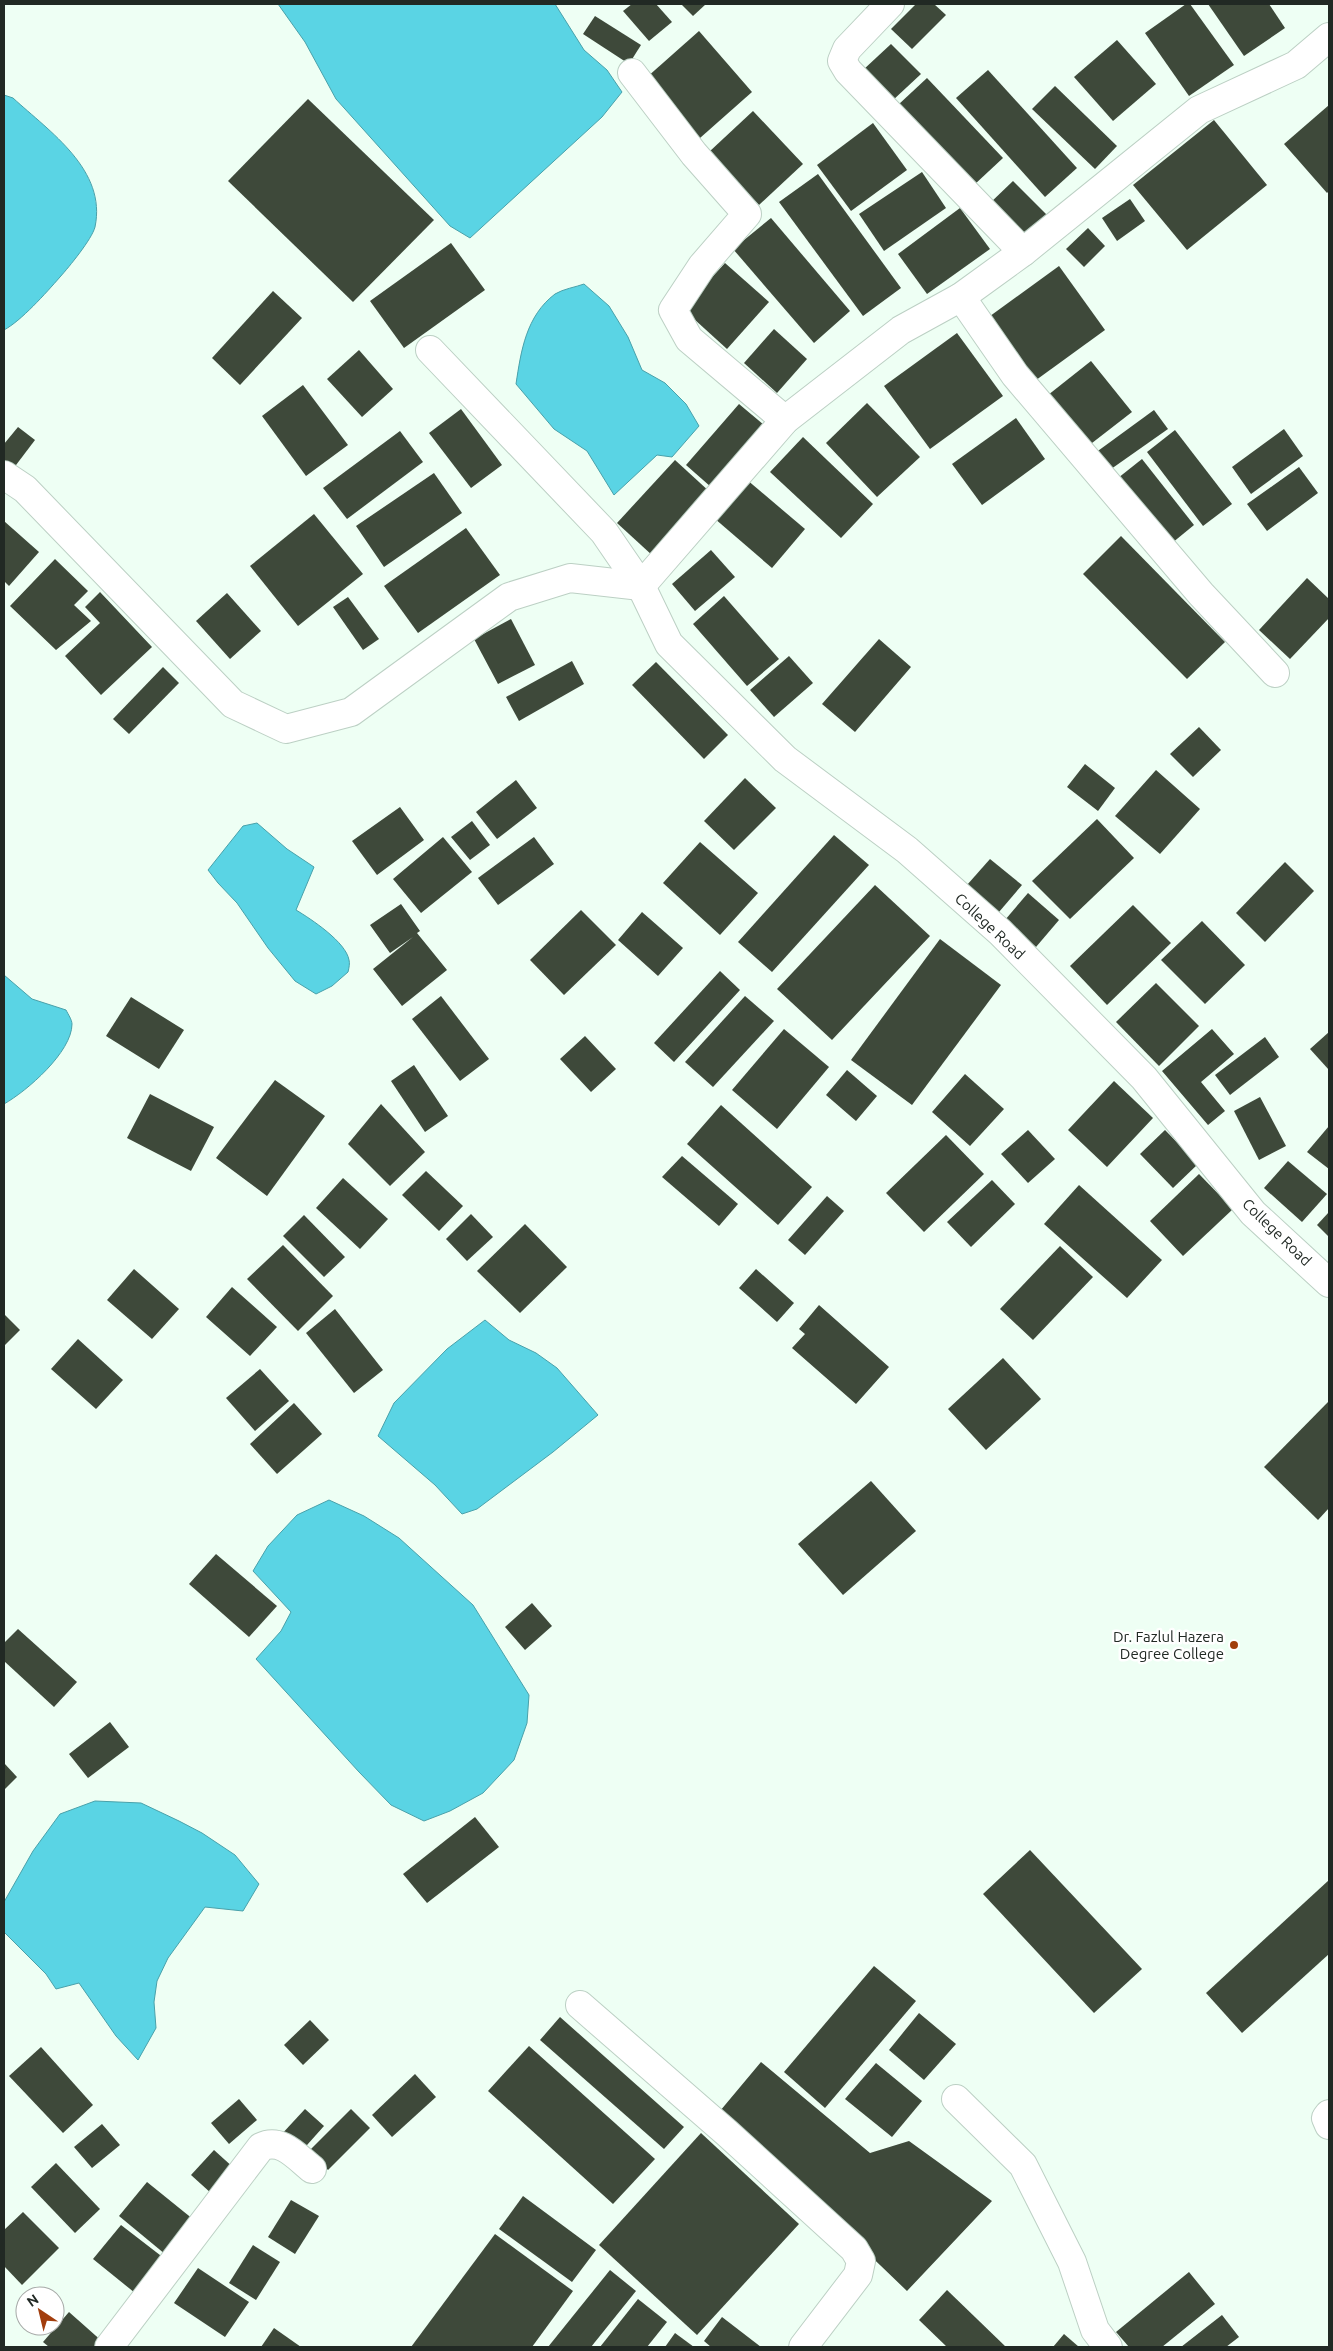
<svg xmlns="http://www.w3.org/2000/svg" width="1333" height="2351" font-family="Ubuntu,sans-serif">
	<rect width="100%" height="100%" fill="#eefff4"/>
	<g fill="#5ad4e4" stroke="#49a1aa">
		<polygon points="278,4 555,4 584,50 607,70 622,92 602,117 470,238 450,226 336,99 305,42"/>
		<path d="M4 95 13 98C50 132 107 170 95 227 92 239 69 267 60 277 46 293 21 321 4 330Z"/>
		<path d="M584 284 609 306 628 337 642 370 665 383 686 404 699 426 672 457 657 455 614 495 587 451 554 429 516 384C521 351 526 316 555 294 563 289 576 287 584 284Z"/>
		<path d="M257 823 287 849 314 867 296 910C311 919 346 942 349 960 350 963 349 968 348 972L332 986 316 994 295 981 268 948 237 903 218 883 208 870 243 826Z"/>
		<path d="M4 975 32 999 66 1010C68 1014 72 1020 72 1024 72 1052 27 1091 4 1104Z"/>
		<polygon points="485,1320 509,1340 536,1353 557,1368 598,1415 553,1452 477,1509 462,1514 435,1485 378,1436 394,1403 447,1349"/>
		<polygon points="329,1500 364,1516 399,1538 473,1605 529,1695 527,1723 514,1760 483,1793 450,1811 424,1821 391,1805 359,1772 256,1659 281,1631 291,1612 253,1571 268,1546 297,1515"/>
		<polygon points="95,1801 141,1803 179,1821 202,1833 235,1855 259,1884 243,1911 205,1907 168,1958 157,1981 154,2002 156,2028 138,2060 116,2036 79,1983 56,1989 46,1974 4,1932 4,1902 33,1851 60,1814"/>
	</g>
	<g fill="#3e493a">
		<polygon points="632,4 656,4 672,22 649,41 623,11"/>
		<polygon points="681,4 706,4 693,16"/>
		<polygon points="916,4 934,4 946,15 912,49 891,29"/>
		<polygon points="1186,4 1190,4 1234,65 1189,96 1145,33"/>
		<polygon points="1208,4 1269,4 1285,28 1244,56"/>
		<polygon points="595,16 641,45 629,64 583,34"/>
		<polygon points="699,31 752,92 700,138 646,78"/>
		<polygon points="1117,40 1156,84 1113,121 1074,77"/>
		<polygon points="891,44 921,74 892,101 863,70"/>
		<polygon points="988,70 1077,168 1045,197 956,98"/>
		<polygon points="927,78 1003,158 974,185 898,105"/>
		<polygon points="1055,86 1117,146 1095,169 1032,109"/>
		<polygon points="308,99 434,220 353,302 228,181"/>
		<polygon points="1329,105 1329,191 1327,193 1284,144"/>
		<polygon points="753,111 803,164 759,205 709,152"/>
		<polygon points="1214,120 1267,185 1187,250 1133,185"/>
		<polygon points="873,123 907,170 851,211 817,165"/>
		<polygon points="922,172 946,208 884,251 859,214"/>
		<polygon points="818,174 901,288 863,316 779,202"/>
		<polygon points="1013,181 1049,217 1024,242 988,205"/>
		<polygon points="1130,199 1145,221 1117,241 1102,218"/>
		<polygon points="960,208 990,249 927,294 898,254"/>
		<polygon points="771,218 850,311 814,343 733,249"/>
		<polygon points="1088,228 1105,246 1084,267 1066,249"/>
		<polygon points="451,243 485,290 404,348 370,301"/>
		<polygon points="725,263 769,302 727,349 683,309"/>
		<polygon points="1059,266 1105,330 1032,383 986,319"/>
		<polygon points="273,291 302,318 240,385 212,358"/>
		<polygon points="774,329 807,359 777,393 744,363"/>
		<polygon points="957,333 1003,396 930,449 884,386"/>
		<polygon points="359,350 393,389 362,417 327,379"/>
		<polygon points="1091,361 1132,412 1083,450 1043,399"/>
		<polygon points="303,385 348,445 306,476 262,416"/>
		<polygon points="867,403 920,457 877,497 826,443"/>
		<polygon points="739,404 764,425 711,487 686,465"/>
		<polygon points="461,409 502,465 471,488 429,433"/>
		<polygon points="1154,410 1168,429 1104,474 1091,456"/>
		<polygon points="1016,418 1045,459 982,505 952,464"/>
		<polygon points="18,427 35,440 13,469 4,462 4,444"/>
		<polygon points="1284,429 1303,456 1251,494 1232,467"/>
		<polygon points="1175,430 1232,504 1203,526 1147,452"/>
		<polygon points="400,431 423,462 347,519 323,488"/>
		<polygon points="803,437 873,504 841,538 770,472"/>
		<polygon points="1142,459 1194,525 1166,548 1113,482"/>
		<polygon points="675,460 711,493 653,556 617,523"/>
		<polygon points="1299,467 1318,493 1267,531 1247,504"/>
		<polygon points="434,473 462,513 384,567 356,526"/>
		<polygon points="746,479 805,529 772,568 714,518"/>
		<polygon points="314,514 363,574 298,626 250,566"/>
		<polygon points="4,521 39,552 9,586 4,581"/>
		<polygon points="466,528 500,575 418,633 384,586"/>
		<polygon points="1121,536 1225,642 1187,679 1083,574"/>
		<polygon points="711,550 735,577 695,611 672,584"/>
		<polygon points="55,559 88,591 74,605 91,621 56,650 10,606"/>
		<polygon points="1307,578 1329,599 1329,618 1290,659 1259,630"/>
		<polygon points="100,592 152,647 101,695 65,656 100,623 85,607"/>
		<polygon points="227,593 261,631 230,659 196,621"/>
		<polygon points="724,596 779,659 747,686 693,624"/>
		<polygon points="348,597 379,639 363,650 333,607"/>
		<polygon points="511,619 535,665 498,684 474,639"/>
		<polygon points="879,639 911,667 855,732 822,704"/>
		<polygon points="789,656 813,683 774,717 750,690"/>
		<polygon points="572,661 584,684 519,721 506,697"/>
		<polygon points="656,662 728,735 704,759 632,685"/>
		<polygon points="163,667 179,683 129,734 113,719"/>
		<polygon points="1199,727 1221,750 1193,777 1170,754"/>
		<polygon points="1085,764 1115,788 1098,811 1067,787"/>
		<polygon points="1156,770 1200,809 1160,854 1115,816"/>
		<polygon points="745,778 776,808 734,850 704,821"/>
		<polygon points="516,780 537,808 497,839 476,812"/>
		<polygon points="400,807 424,840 377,875 352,841"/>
		<polygon points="1097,819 1134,858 1070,919 1032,881"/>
		<polygon points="472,821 490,845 470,860 451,837"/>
		<polygon points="834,835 869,865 772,972 738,942"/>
		<polygon points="443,837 472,872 421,913 393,879"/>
		<polygon points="534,837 554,864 498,905 478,878"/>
		<polygon points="700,842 758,893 720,935 663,883"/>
		<polygon points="990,859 1022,885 999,912 967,885"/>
		<polygon points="1285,862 1314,891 1265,942 1236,913"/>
		<polygon points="875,885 930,936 832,1040 777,989"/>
		<polygon points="1028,893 1059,920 1036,947 1005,920"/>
		<polygon points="401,904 420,931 417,933 447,970 402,1006 373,969 413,937 390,953 370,925"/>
		<polygon points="1133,905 1171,943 1107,1005 1070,966"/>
		<polygon points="581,910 616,945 564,995 530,960"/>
		<polygon points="642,912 683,948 658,976 618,940"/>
		<polygon points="1202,921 1245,965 1205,1004 1161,960"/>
		<polygon points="940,939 1001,985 912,1105 851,1060"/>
		<polygon points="720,971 740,990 674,1062 654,1043"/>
		<polygon points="1156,983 1199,1026 1159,1066 1116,1022"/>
		<polygon points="441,996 489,1059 460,1081 412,1019"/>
		<polygon points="745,996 774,1021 713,1087 685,1062"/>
		<polygon points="131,997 184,1030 159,1069 106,1036"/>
		<polygon points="784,1029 829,1067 777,1129 732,1090"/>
		<polygon points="1212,1029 1234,1054 1201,1082 1225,1111 1208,1125 1162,1071"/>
		<polygon points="1329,1032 1329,1070 1310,1049"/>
		<polygon points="585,1036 616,1069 591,1092 560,1059"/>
		<polygon points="1265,1037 1279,1057 1230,1095 1215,1075"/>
		<polygon points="414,1065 448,1116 425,1132 391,1081"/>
		<polygon points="847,1070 877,1096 856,1121 826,1095"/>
		<polygon points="965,1074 1004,1109 970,1146 932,1112"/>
		<polygon points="275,1080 325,1116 267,1196 216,1158"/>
		<polygon points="1114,1081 1153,1118 1107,1167 1068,1130"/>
		<polygon points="150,1094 214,1127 191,1171 127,1138"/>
		<polygon points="1260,1097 1286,1146 1259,1160 1234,1111"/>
		<polygon points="381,1104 425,1152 390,1186 348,1144"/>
		<polygon points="721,1105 812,1187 778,1225 687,1144"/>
		<polygon points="1329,1126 1329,1169 1307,1152"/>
		<polygon points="1028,1130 1055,1159 1028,1183 1001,1154"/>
		<polygon points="1165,1130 1198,1164 1173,1188 1140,1154"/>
		<polygon points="946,1135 984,1174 924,1232 886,1193"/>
		<polygon points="682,1156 738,1204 719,1226 662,1177"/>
		<polygon points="1288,1161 1327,1194 1302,1222 1264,1188"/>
		<polygon points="426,1171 463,1206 439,1231 402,1195"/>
		<polygon points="1199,1174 1233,1209 1183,1256 1150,1221"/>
		<polygon points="343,1178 388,1219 360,1249 316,1208"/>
		<polygon points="992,1180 1015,1204 971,1247 947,1222"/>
		<polygon points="1079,1185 1162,1260 1127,1298 1044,1224"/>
		<polygon points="827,1196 844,1211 805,1255 788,1240"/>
		<polygon points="1329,1212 1329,1237 1317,1225"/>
		<polygon points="471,1214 493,1237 467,1261 446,1239"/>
		<polygon points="304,1215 345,1257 324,1277 283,1236"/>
		<polygon points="525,1224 567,1267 520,1313 477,1271"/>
		<polygon points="283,1245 333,1296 298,1331 247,1279"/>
		<polygon points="1060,1246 1093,1277 1033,1340 1000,1309"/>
		<polygon points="134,1269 179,1309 152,1339 107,1300"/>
		<polygon points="756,1269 794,1303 777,1322 739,1288"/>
		<polygon points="232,1287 277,1327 250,1356 206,1317"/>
		<polygon points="819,1305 889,1367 856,1404 792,1348 805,1334 799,1329"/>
		<polygon points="335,1309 383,1370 354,1393 306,1333"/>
		<polygon points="4,1314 20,1330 4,1346"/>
		<polygon points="78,1339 123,1380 96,1409 51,1369"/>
		<polygon points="1003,1358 1041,1399 986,1450 948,1409"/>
		<polygon points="260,1369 289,1401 255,1431 226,1398"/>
		<polygon points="1329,1401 1329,1508 1318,1520 1264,1467"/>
		<polygon points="294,1403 322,1434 277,1474 250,1444"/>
		<polygon points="871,1481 916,1531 843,1595 798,1544"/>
		<polygon points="216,1554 277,1606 249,1637 189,1584"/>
		<polygon points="532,1603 552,1626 525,1650 505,1627"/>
		<polygon points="18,1629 77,1682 54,1707 4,1661 4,1643"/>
		<polygon points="110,1722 129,1747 88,1778 69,1754"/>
		<polygon points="4,1763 17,1777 4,1790"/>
		<polygon points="475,1817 499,1847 427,1903 403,1874"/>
		<polygon points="1030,1850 1142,1969 1094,2013 983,1894"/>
		<polygon points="1329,1880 1329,1954 1242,2033 1206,1993"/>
		<polygon points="874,1966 916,2001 825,2108 784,2072"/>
		<polygon points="919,2013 956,2044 924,2080 889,2050"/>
		<polygon points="560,2017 684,2127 664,2149 540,2040"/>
		<polygon points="310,2020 329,2040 303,2065 284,2045"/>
		<polygon points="529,2046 655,2159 613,2204 488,2091"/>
		<polygon points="41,2047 93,2105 63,2133 9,2076"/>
		<polygon points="761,2062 870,2153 909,2141 992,2201 907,2291 720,2111"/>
		<polygon points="876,2063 922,2101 892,2137 845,2099"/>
		<polygon points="415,2074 436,2097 392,2137 372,2115"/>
		<polygon points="239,2099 257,2120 229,2144 211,2123"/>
		<polygon points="305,2109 324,2126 299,2154 280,2136"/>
		<polygon points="351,2109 370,2128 328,2170 309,2151"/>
		<polygon points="102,2124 120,2145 92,2168 74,2147"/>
		<polygon points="701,2133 799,2224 697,2335 599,2245"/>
		<polygon points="214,2150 235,2169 212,2194 191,2175"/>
		<polygon points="56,2163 100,2209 75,2233 31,2187"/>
		<polygon points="147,2182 199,2224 171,2259 119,2216"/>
		<polygon points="523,2196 596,2250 572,2282 499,2229"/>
		<polygon points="291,2200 319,2216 295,2254 268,2237"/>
		<polygon points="23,2212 59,2248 22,2285 4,2266 4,2230"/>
		<polygon points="121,2225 169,2262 140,2297 93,2259"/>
		<polygon points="495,2234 573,2291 532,2347 411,2347"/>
		<polygon points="253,2245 280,2262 256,2300 229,2283"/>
		<polygon points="198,2268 249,2302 225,2337 174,2303"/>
		<polygon points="610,2270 636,2291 591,2347 548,2347"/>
		<polygon points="1189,2272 1215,2304 1162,2347 1129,2347 1116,2332"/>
		<polygon points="947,2290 1006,2347 947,2347 919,2320"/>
		<polygon points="638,2299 667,2322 647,2347 600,2347"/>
		<polygon points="69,2312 104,2343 101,2347 49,2347 43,2342"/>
		<polygon points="1222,2315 1239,2337 1226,2347 1181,2347"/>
		<polygon points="722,2317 761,2347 711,2347 704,2341"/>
		<polygon points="274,2328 301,2347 261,2347"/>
		<polygon points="675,2333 694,2347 665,2347"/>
		<polygon points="1064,2334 1079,2347 1053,2347"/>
	</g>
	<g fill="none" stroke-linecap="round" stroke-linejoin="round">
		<defs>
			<g id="street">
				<polyline points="890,4 847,49 842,61 848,71 1023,252"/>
				<polyline points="632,73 694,154 747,214 702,266 673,310 689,339 785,420"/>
				<polyline points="961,297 1015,375 1201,594 1275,673"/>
				<polyline points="430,350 604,532 641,586 669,644 785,759 907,850 1000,932 1144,1078 1253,1213 1329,1283"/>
				<polyline points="4,475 25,489 233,704 286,729 351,712 509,597 570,578 641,586"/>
				<polyline points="641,586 785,420 901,330 961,297 1023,252 1199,110 1296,65 1329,37"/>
				<polyline points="580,2005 727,2133 854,2249 861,2261 858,2275 803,2347"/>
				<polyline points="956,2099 1023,2165 1072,2262 1095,2330 1108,2347"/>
				<polyline points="1329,2114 1326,2118 1329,2125"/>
				<path d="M109 2347 261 2147C281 2137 297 2157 312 2169"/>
			</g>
		</defs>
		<use href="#street" stroke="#bcd0c4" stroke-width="30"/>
		<use href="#street" stroke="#fff" stroke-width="28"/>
	</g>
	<circle fill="#a23e0d" stroke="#fff" stroke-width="2" cx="1234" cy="1645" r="5"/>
	<g text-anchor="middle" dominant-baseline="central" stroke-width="5" stroke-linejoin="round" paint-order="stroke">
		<g font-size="15" fill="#212924" stroke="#fff">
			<text transform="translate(990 926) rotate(43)">College Road</text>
			<text transform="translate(1277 1232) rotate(44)">College Road</text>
		</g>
		<g font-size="15" fill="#212924" stroke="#fff" text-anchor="end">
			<text x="1224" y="1636">Dr. Fazlul Hazera<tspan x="1224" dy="17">Degree College</tspan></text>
		</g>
	</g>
	<rect width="1333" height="2351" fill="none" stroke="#212924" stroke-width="10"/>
	<g transform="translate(40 2311) rotate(325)"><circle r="24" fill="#ffffff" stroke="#a6a9a7"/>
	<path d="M0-4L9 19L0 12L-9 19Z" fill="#a23e0d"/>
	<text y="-8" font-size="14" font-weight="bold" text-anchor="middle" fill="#212924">N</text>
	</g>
</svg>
